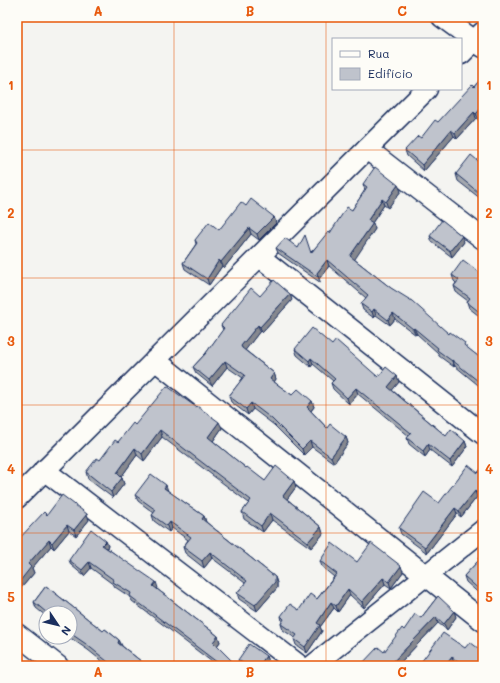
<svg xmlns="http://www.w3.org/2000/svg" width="500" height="683" font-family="Mali,sans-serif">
	<rect width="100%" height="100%" fill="#f4f4f1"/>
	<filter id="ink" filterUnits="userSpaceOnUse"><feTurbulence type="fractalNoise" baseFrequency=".025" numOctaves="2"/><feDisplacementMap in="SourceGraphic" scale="8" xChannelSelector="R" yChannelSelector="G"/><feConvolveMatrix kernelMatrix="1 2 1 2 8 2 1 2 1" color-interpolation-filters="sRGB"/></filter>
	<g filter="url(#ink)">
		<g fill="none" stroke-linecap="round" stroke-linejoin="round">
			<defs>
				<g id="minor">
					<polyline points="442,17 483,47"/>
					<polyline points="461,54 483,32"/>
					<polyline points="367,149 483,239"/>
					<polyline points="260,257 483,434"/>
					<polyline points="155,360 483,621"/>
					<polyline points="44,470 300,666"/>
					<polyline points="17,498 427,89"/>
					<polyline points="17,634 58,666"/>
					<polyline points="312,666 483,530"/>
				</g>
			</defs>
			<use href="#minor" stroke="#1b2f5e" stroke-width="23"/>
			<use href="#minor" stroke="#fdfcf7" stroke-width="20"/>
		</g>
		<g fill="#a4a8af" stroke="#1b2f5e">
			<polygon points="483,76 483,114 479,120 476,118 457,139 454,136 424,171 407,156 405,150 421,138 438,122 474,87"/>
			<polygon points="483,165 483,196 481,199 458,181 456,174"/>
			<polygon points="363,184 401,191 388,208 384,205 372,223 375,229 354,259 449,334 483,360 483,389 455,366 454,367 439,356 438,353 417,334 416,335 395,319 390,325 376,315 374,318 363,310 361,304 366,298 329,266 319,279 321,283 278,253 276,248 298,248 311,252 352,210 365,190"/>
			<polygon points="246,206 274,217 276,223 259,240 251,234 224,268 222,266 209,285 185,269 183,263 196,244 195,240 219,230"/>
			<polygon points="430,236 464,242 452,257 432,242"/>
			<polygon points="452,275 483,275 483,319 469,308 467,302 468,301 456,292 454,286 456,283 454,281"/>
			<polygon points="260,296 292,300 262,333 260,331 245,350 274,373 276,379 274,382 292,395 312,401 314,407 311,411 327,428 346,437 348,443 334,463 312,447 304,455 274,425 253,409 248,415 231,402 229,396 243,378 227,367 212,386 196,373 193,367 206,353 223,330 221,325"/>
			<polygon points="332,345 378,377 397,376 399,382 392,390 446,436 465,441 467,447 452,467 430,450 425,457 409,444 407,438 409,436 358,394 349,404 333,389 331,383 333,381 313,364 311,367 297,355 295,349"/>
			<polygon points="135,425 222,428 213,441 246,468 265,481 294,481 296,487 287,499 321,527 323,534 311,548 272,520 263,532 244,519 242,512 249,503 162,437 144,461 137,455 121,477 122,478 124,484 113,498 88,479 86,472 100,460"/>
			<polygon points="483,466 483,498 481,500 477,497 461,517 457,514 427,553 401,534 399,528 439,503 478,473"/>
			<polygon points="168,491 204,516 206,522 275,577 277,583 277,588 257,611 239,599 237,593 245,583 212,558 204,568 185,553 183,547 188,540 172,528 169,532 154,521 152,515 154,513 138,501 135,495"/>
			<polygon points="47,515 89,520 76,536 69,531 54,549 51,546 32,568 34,573 22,587 17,583 17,541"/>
			<polygon points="106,541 108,546 107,548 158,588 157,589 218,636 220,642 217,646 237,666 216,665 132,601 130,597 115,587 114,585 91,568 84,576 71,565 69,560"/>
			<polygon points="483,552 483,597 466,582 464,576 479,560 478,559"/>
			<polygon points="320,561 357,562 403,572 391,588 385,584 364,608 350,595 338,612 334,608 320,627 322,631 307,653 296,645 294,639 295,638 283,630 281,624 282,621 281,616 299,610 317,599 334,577 322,567"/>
			<polygon points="46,586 103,631 105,629 119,640 122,646 147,666 108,666 88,650 69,637 70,637 70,613 46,613 46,616 36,608 34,602"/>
			<polygon points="438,596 456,617 447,630 438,623 397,666 354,666 360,666 384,652 404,630 421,618"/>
			<polygon points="465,648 483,652 483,666 459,666 454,663 452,666 418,666"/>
			<polygon points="266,656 268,662 265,666 241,666 238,660"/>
		</g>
		<g fill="#86888f" stroke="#1b2f5e">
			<polygon points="483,106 483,114 479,120 476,114"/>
			<polygon points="474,112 476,118 457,139 455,133"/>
			<polygon points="451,130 454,136 424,171 422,165"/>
			<polygon points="398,185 401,191 388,208 386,202"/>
			<polygon points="481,189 483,196 481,199 478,192"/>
			<polygon points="382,199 384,205 370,226 368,220"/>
			<polygon points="274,217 276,223 259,240 257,234"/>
			<polygon points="373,223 375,229 353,262 350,256"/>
			<polygon points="249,228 251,234 224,268 221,262"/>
			<polygon points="462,236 464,242 452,257 450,251"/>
			<polygon points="219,260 222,266 209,285 207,279"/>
			<polygon points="327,260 329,266 319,279 317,273"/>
			<polygon points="290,294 292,300 262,333 260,327"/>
			<polygon points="374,309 376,315 374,318 372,312"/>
			<polygon points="393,313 395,319 390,325 388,320"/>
			<polygon points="258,325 260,331 244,352 241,346"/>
			<polygon points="414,328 417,334 416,335 413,329"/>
			<polygon points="311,358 313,364 311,367 309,361"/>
			<polygon points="452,360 455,366 454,367 452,361"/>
			<polygon points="225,361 227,367 212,386 209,380"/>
			<polygon points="274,373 276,379 272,385 270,379"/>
			<polygon points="397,376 399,382 390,393 388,387"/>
			<polygon points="356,388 358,394 349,404 347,398"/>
			<polygon points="312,401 314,407 309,413 307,407"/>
			<polygon points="251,403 253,409 248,415 246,409"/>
			<polygon points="219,422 222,428 211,444 208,437"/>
			<polygon points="160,430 162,437 144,461 142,454"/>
			<polygon points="346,437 348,443 334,463 331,457"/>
			<polygon points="310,441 312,447 304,455 302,449"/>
			<polygon points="465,441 467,447 452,467 450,461"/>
			<polygon points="428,444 430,450 425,457 423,451"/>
			<polygon points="135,448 137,455 119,480 117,473"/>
			<polygon points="122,478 124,484 113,498 111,492"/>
			<polygon points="294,481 296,487 285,502 283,496"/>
			<polygon points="166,485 168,491 164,488"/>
			<polygon points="483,489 483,498 481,500 479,494"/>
			<polygon points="475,491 477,497 461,517 459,511"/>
			<polygon points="455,508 457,514 427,553 425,547"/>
			<polygon points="270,513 272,520 263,532 261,526"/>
			<polygon points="87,514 89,520 76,536 74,530"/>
			<polygon points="204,516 206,522 204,525 202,519"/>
			<polygon points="170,522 172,528 169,532 167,526"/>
			<polygon points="67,525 69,531 54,549 52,543"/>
			<polygon points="321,527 323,534 311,548 308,542"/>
			<polygon points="49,540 51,546 32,568 34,573 22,587 20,581 28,564"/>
			<polygon points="106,541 108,546 104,551 102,545"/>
			<polygon points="210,552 212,558 204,568 202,561"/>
			<polygon points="89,562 91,568 84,576 82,570"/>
			<polygon points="401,566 403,572 391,588 389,582"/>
			<polygon points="275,577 277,583 277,588 257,611 255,605"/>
			<polygon points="383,578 385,584 364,608 362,602"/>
			<polygon points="156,582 158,588 155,592 153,586"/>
			<polygon points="348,589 350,595 338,612 336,606"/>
			<polygon points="331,602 334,608 320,627 322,631 307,653 305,647 317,623"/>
			<polygon points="454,611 456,617 447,630 444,624"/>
			<polygon points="436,617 438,623 397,666 389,666"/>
			<polygon points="218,636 220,642 215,648 213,642"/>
			<polygon points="119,640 122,646 118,643"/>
			<polygon points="266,656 268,662 265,666 259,666"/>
			<polygon points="452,657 454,663 452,666 445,666"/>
		</g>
		<g fill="#bfc3cc" stroke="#1b2f5e">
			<polygon points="483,76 483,106 476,114 474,112 455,133 451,130 422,165 405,150 418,136 421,138 435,120 438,122 472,85 474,87"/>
			<polygon points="471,155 483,165 483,191 481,189 478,192 456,174"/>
			<polygon points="375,167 398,185 386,202 382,199 368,220 373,223 350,256 391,288 412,301 449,334 450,332 465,343 464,345 483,360 483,385 452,360 452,361 437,350 438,348 414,328 413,329 393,313 388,320 374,309 372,312 361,304 368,295 327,260 317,273 318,277 276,248 285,238 298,248 305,235 311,253 328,232 330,233 347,207 352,210 367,187 363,184"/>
			<polygon points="251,199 274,217 257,234 249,228 221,262 219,260 207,279 183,263 197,243 195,240 209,222 219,230 241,202 246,206"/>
			<polygon points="442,220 462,236 450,251 430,236"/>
			<polygon points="463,260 483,275 483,315 467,302 470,298 454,286 459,280 452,275"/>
			<polygon points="274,280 290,294 260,327 258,325 241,346 242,348 274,373 270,379 292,395 298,389 312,401 307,407 327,428 330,424 346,437 331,457 310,441 302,449 272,419 251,403 246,409 229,396 245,375 225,361 209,380 193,367 206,353 224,328 221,325 251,288 260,296"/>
			<polygon points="312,328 332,345 336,340 378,377 386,367 397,376 388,387 446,436 451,429 465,441 450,461 428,444 423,451 407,438 411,433 356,388 347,398 331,383 335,379 311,358 309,361 295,349"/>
			<polygon points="167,386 196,407 197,406 219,422 208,437 246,468 247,467 265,481 276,466 294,481 283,496 321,527 308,542 270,513 261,526 242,512 251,500 160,430 142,454 135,448 117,473 122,478 111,492 86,472 97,458 100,460 115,440 118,442 133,423 135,425"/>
			<polygon points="468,465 478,473 483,466 483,489 479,494 475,491 459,511 455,508 425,547 399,528 424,492 439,503"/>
			<polygon points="151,474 166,485 164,488 204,516 202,519 275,577 275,582 255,605 237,593 247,581 210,552 202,561 183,547 191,537 170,522 167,526 152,515 156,510 135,495"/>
			<polygon points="62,495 87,514 74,530 67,525 52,543 49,540 28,564 31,567 20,581 17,578 17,541 44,512 47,515"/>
			<polygon points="91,529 106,541 102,545 156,582 153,586 218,636 213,642 237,666 216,666 218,663 130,596 131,593 113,582 114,580 89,562 82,570 69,560"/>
			<polygon points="332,543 357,562 371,543 401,566 389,582 383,578 362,602 348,589 336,606 331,602 317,623 320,625 305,647 294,639 297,635 281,624 284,619 281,616 290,604 299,610 310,594 317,599 337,574 320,561"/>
			<polygon points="483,552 483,592 482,592 464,576 479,560 478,559"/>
			<polygon points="46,586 103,631 105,629 119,640 118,643 147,666 113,666 86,644 70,633 70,613 47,613 34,602"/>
			<polygon points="438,596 454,611 444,624 436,617 389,666 354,666 357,663 360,666 378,647 384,652 402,628 404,630 415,614 421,618"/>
			<polygon points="443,633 465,648 470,642 483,652 481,654 483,655 483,666 465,666 452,657 445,666 418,666"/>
			<polygon points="249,644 266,656 259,666 248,666 238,660"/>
		</g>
	</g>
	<path fill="none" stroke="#e8590c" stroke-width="1" stroke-opacity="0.55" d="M174 17V666M326 17V666M17 150H483M17 278H483M17 405H483M17 533H483"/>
	<rect width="500" height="683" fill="none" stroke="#fdfcf7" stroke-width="44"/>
	<rect x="332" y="38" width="130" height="52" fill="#fdfcf7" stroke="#a3aaba"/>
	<rect x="340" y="51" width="20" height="6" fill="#fdfcf7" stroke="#a3aaba"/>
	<text x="368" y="58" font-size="12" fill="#1b2f5e">Rua</text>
	<rect x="340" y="68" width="20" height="12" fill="#bfc3cc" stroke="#a3aaba"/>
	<text x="368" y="78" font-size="12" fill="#1b2f5e">Edifício</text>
	<g transform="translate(58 625) rotate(125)"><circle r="19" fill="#fdfcf7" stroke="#a3aaba"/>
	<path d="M0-3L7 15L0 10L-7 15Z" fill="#1b2f5e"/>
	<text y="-6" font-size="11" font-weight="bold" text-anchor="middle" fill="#1b2f5e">N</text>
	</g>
	<rect x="22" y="22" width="456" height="639" fill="none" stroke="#e8590c" stroke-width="1.5"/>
	<g font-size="13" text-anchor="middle" font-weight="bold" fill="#e8590c">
		<text x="98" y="16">A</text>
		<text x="250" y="16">B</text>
		<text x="402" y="16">C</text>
		<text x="11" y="90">1</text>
		<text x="489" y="90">1</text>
		<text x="11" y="218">2</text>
		<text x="489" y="218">2</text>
		<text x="11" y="346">3</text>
		<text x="489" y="346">3</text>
		<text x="11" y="474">4</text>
		<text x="489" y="474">4</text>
		<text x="11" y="602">5</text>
		<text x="489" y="602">5</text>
		<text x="98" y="677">A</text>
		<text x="250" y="677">B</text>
		<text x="402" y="677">C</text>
	</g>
</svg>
